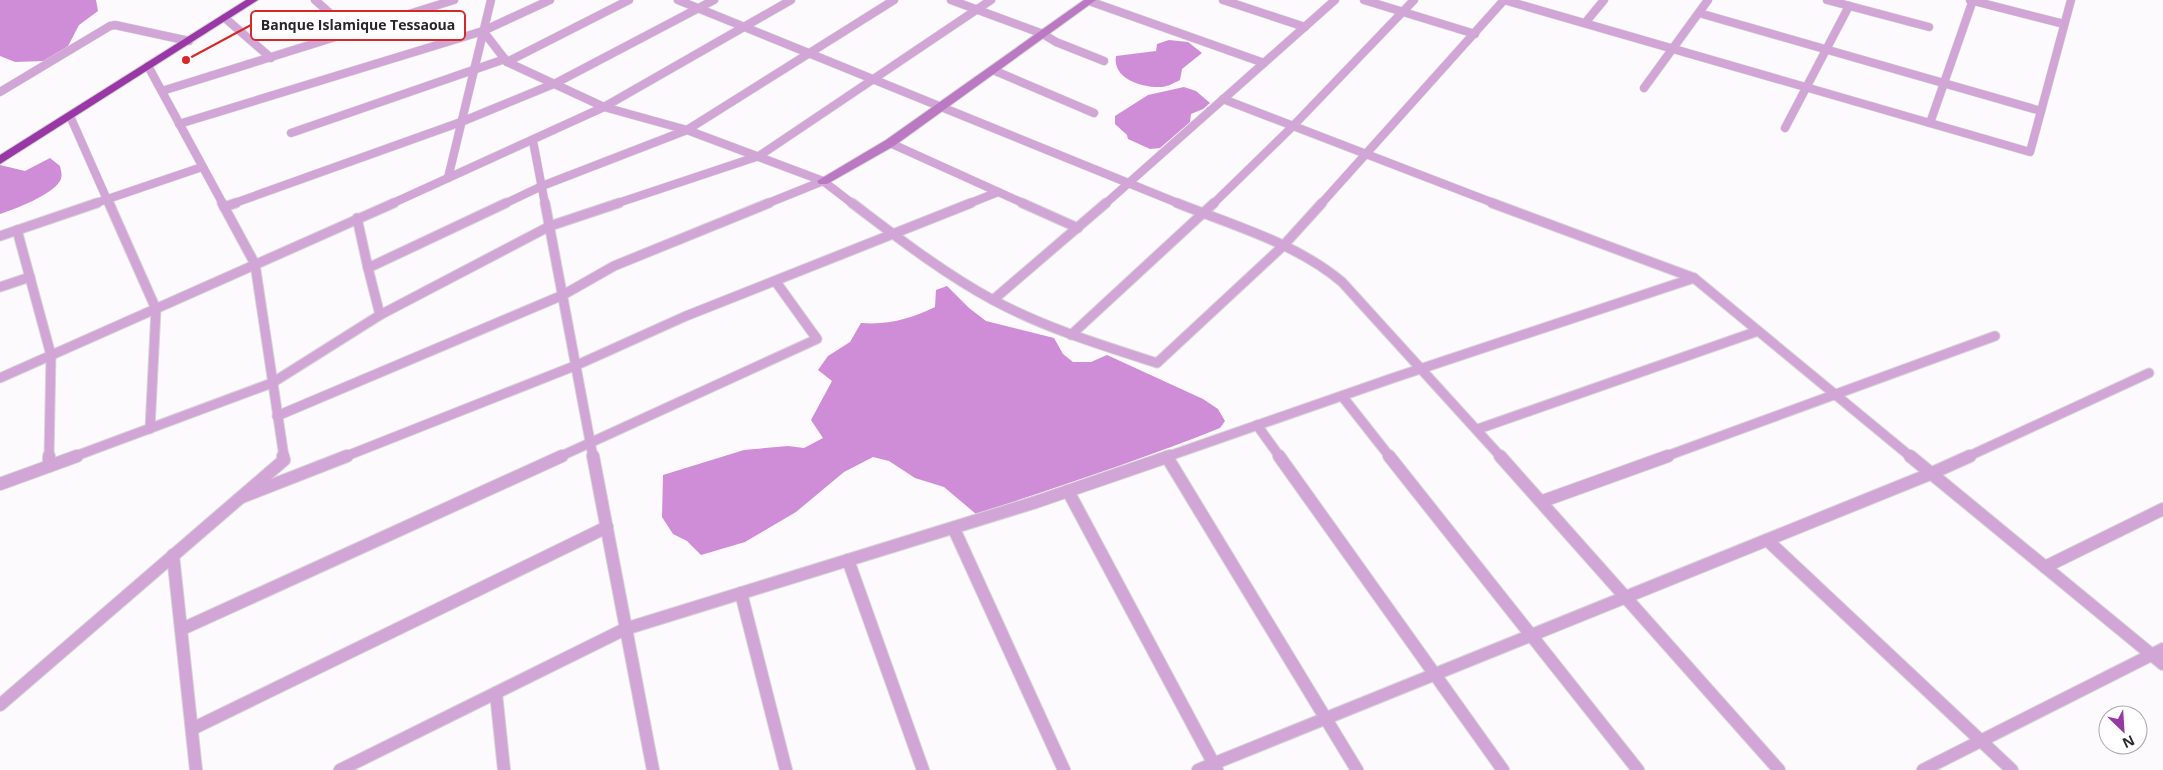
<svg xmlns="http://www.w3.org/2000/svg" width="2163" height="770" font-family="'Open Sans',sans-serif">
	<rect width="100%" height="100%" fill="#fdfafe"/>
	<g fill="#cf8cd7">
		<polygon points="0,0 96,0 98,11 79,25 67,48 44,61 15,62 0,56"/>
		<path d="M1169 40 1188 42 1202 53 1182 69 1180 80C1174 83 1167 87 1161 87 1143 88 1112 79 1116 56L1156 51 1157 44Z"/>
		<polygon points="1184,87 1196,91 1210,103 1203,109 1191,114 1190,122 1160,148 1150,149 1128,139 1127,135 1115,124 1115,116 1148,95"/>
		<path d="M50 158 60 166C61 171 63 176 60 181 52 195 15 209 0 214V165L25 171Z"/>
		<path d="M947 286 969 308 986 321 1054 338 1063 354 1073 362H1091L1107 355 1203 399 1218 409 1225 421 1220 428C1140 460 1058 487 976 514L944 487 915 478 889 461 873 457 844 472 796 512 745 542 701 555 687 541 673 534 662 517 663 475 744 450 788 446 804 448 823 438 811 420 832 381 818 370 828 356 850 342 861 323C889 325 910 319 935 307L936 290Z"/>
	</g>
	<g fill="none" stroke-linecap="round" stroke-linejoin="round">
		<defs>
			<g id="street-far2">
				<polyline points="315,0 351,32"/>
				<polyline points="678,0 1180,204"/>
				<polyline points="951,0 1043,34 1056,42 1104,61"/>
				<polyline points="1223,0 1305,27"/>
				<polyline points="1364,0 1475,34"/>
				<polyline points="1504,0 2030,152 2071,0"/>
				<polyline points="1827,0 1929,27"/>
				<polyline points="1970,0 2064,24"/>
				<polyline points="1089,1 1264,63"/>
				<polyline points="1699,13 2041,111"/>
				<polyline points="225,18 271,58"/>
				<polyline points="1585,23 1604,0"/>
				<polyline points="483,31 507,62 604,107 687,130 823,181 853,204"/>
				<polyline points="507,62 629,0"/>
				<polyline points="148,66 223,204"/>
				<polyline points="993,70 1094,113"/>
				<polyline points="1644,88 1708,0"/>
				<polyline points="162,91 454,0"/>
				<polyline points="0,92 110,26 115,25 189,41"/>
				<polyline points="1223,99 1496,204"/>
				<polyline points="70,116 109,204"/>
				<polyline points="1930,123 1973,0"/>
				<polyline points="179,124 483,31 550,0"/>
				<polyline points="1785,128 1849,6"/>
				<polyline points="291,133 505,59"/>
				<polyline points="533,141 545,204"/>
				<polyline points="890,143 1025,204"/>
				<polyline points="448,178 491,0"/>
				<polyline points="93,204 202,167"/>
				<polyline points="232,204 461,122 556,83 714,0"/>
				<polyline points="391,204 604,107 791,0"/>
				<polyline points="504,204 542,186 687,130 894,0"/>
				<polyline points="615,204 759,156 991,0"/>
				<polyline points="766,204 823,181"/>
				<polyline points="968,204 998,192"/>
				<polyline points="1105,204 1335,0"/>
				<polyline points="1213,204 1292,127 1414,0"/>
				<polyline points="1321,204 1504,0"/>
			</g>
			<g id="street-far1">
				<polyline points="109,203 156,309 150,429"/>
				<polyline points="222,203 255,264 284,457"/>
				<polyline points="545,203 593,457"/>
				<path d="M852 203C897 237 943 273 993 300 1045 328 1101 345 1157 363L1283 246 1322 203"/>
				<polyline points="1022,203 1078,228"/>
				<path d="M1177 203C1232 225 1296 243 1342 282L1501 457"/>
				<polyline points="1492,203 1694,278 1911,457"/>
				<polyline points="224,207 236,203"/>
				<polyline points="357,218 368,268"/>
				<polyline points="17,230 51,355 49,457"/>
				<polyline points="0,236 97,203"/>
				<polyline points="0,287 30,277"/>
				<polyline points="993,300 1106,203"/>
				<polyline points="380,315 550,226 619,203"/>
				<polyline points="1071,335 1214,203"/>
				<polyline points="0,378 394,203"/>
				<polyline points="1342,396 1390,457"/>
				<polyline points="277,416 563,295 614,266 769,203"/>
				<polyline points="1257,425 1280,457"/>
				<polyline points="1478,429 1758,331"/>
				<polyline points="73,457 272,383 380,315 368,268 506,203"/>
				<polyline points="344,457 577,365 686,316 971,203"/>
				<polyline points="559,457 817,339 776,282"/>
				<polyline points="1166,457 1393,378 1694,278"/>
				<polyline points="1664,457 1995,336"/>
				<polyline points="1967,457 2149,373"/>
			</g>
			<g id="street">
				<polyline points="593,456 653,770"/>
				<polyline points="1279,456 1503,770"/>
				<polyline points="1389,456 1638,770"/>
				<polyline points="1500,456 1779,770"/>
				<polyline points="1910,456 2163,664"/>
				<polyline points="1167,457 1357,770"/>
				<polyline points="49,466 49,456"/>
				<polyline points="0,484 77,456"/>
				<polyline points="1068,491 1217,770"/>
				<polyline points="242,497 347,456"/>
				<polyline points="1543,501 1668,456"/>
				<polyline points="954,529 1064,770"/>
				<polyline points="1767,540 2012,770"/>
				<polyline points="173,555 196,770"/>
				<polyline points="848,560 923,770"/>
				<polyline points="2045,567 2163,509"/>
				<polyline points="741,593 786,770"/>
				<polyline points="182,629 562,456"/>
				<polyline points="496,693 504,770"/>
				<polyline points="0,705 284,460 283,456"/>
				<polyline points="192,729 607,527"/>
				<polyline points="340,770 625,629 1036,502 1170,456"/>
				<polyline points="1198,770 1930,474 1970,456"/>
				<polyline points="1923,770 2163,649"/>
			</g>
			<polygon id="secondary" points="1084,0 1096,0 894,146 827,184 819,184 817,181 886,140"/>
			<polygon id="highway" points="246,0 258,0 0,164 0,155"/>
		</defs>
		<use href="#street-far2" stroke="#d7d4d8" stroke-width="9"/>
		<use href="#street-far1" stroke="#d7d4d8" stroke-width="11"/>
		<use href="#street" stroke="#d7d4d8" stroke-width="14"/>
		<use href="#secondary" stroke="#d7d4d8" stroke-width="2"/>
		<use href="#highway" stroke="#d7d4d8" stroke-width="2"/>
		<use href="#street-far2" stroke="#d2a5d7" stroke-width="8"/>
		<use href="#street-far1" stroke="#d2a5d7" stroke-width="9"/>
		<use href="#street" stroke="#d2a5d7" stroke-width="12"/>
		<use href="#secondary" fill="#bb79c3" fill-rule="evenodd"/>
		<use href="#highway" fill="#9a37a6" fill-rule="evenodd"/>
	</g>
	<path fill="none" stroke="#d62828" stroke-width="2" d="M186 60L251 25"/>
	<circle fill="#d62828" stroke="#fff" stroke-width="2" cx="186" cy="60" r="5"/>
	<rect fill="#fff" stroke="#d62828" stroke-width="2" x="251" y="11" width="214" height="29" rx="5"/>
	<g font-size="14" text-anchor="middle" font-weight="bold" fill="#2b252b">
		<text x="358" y="30">Banque Islamique Tessaoua</text>
	</g>
	<g transform="translate(2123 730) rotate(155)"><circle r="24" fill="#ffffff" stroke="#aaa8aa"/>
	<path d="M0-4L9 19L0 12L-9 19Z" fill="#9739a3"/>
	<text y="-8" font-size="14" font-weight="bold" text-anchor="middle" fill="#2b252b">N</text>
	</g>
</svg>
